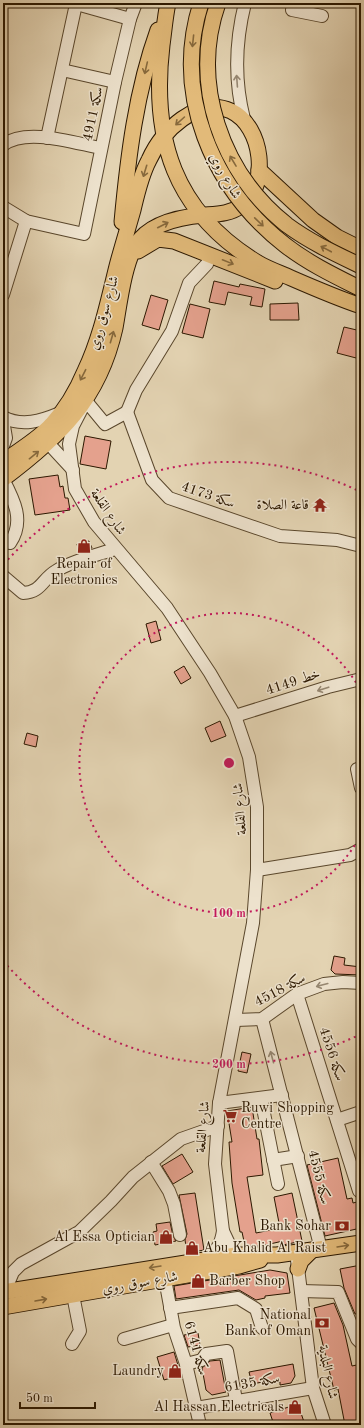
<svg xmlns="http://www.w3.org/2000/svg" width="364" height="1428" font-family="'Old Standard TT',Amiri,serif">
	<rect width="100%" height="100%" fill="#e3d3b2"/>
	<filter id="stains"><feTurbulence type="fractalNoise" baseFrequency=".005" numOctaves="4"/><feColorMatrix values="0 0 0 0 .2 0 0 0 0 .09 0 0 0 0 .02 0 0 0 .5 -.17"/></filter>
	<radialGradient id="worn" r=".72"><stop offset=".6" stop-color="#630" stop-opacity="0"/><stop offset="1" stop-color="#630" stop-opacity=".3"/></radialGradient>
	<g fill="#e4a18d" stroke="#2c1800">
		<polygon points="214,281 239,287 240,284 265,289 262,307 250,305 252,297 228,292 225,305 209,302"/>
		<polygon points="151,295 168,300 159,330 142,325"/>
		<polygon points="298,303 299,320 270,320 270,304"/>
		<polygon points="190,304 210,309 203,338 182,333"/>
		<polygon points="344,327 361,331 360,359 337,353"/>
		<polygon points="85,436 111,441 106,469 80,464"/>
		<polygon points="58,475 60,487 63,486 65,498 68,498 70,510 35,515 29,479"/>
		<polygon points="89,541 92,548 79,552 77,544"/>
		<polygon points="156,621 161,640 151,643 146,624"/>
		<polygon points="184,666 191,678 181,684 174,672"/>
		<polygon points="220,721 226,736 211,742 205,728"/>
		<polygon points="27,733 38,736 36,747 24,744"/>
		<polygon points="334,956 345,958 344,965 361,967 361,975 335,974 331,970"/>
		<polygon points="242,1052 251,1054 247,1073 238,1071"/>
		<polygon points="252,1107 257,1139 259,1139 263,1175 247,1177 256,1233 280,1228 274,1197 292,1193 302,1241 283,1245 283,1241 261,1246 245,1246 242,1232 240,1232 232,1183 229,1142 232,1142 227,1111"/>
		<polygon points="182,1154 193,1172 173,1184 162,1166"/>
		<polygon points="338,1158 347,1199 352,1198 353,1203 361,1201 361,1228 325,1236 307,1165"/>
		<polygon points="195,1193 204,1250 187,1253 185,1240 187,1234 179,1195"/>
		<polygon points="170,1222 173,1236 176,1241 155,1245 153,1232 157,1231 156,1224"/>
		<polygon points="361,1265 361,1313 355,1314 344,1288 340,1269"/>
		<polygon points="270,1270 287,1273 290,1293 265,1296 265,1298 256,1300 239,1290 176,1299 174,1286"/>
		<polygon points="334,1303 343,1325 352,1366 361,1364 361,1425 345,1425 338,1389 334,1390 314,1308"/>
		<polygon points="198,1333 200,1345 188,1347 184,1335"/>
		<polygon points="174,1352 181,1375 164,1380 157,1357"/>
		<polygon points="220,1360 226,1392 212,1395 206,1390 202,1368 210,1361"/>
		<polygon points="293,1364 295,1376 291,1383 280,1385 280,1382 269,1384 268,1381 252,1384 249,1372"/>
		<polygon points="298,1404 305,1425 274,1425 270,1413"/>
	</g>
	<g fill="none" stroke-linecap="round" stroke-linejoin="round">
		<defs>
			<g id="minor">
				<polyline points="73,3 130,19"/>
				<polyline points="294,3 292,10 322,16"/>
				<polyline points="62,70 115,82"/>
				<path d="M244 119C234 80 235 43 245 3"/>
				<polyline points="47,138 76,4"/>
				<path d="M3 145C26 127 74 143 101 148"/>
				<polyline points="3,207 26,221 84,234 115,82 130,19 136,3"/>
				<polyline points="3,295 26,221"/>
				<polyline points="127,412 136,390 172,331 189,283 207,264 210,255"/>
				<path d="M3 417C22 427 41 421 60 413"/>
				<polyline points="3,420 6,438 3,446"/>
				<polyline points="48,443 73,470"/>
				<path d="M3 479C14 500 25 521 10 543"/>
				<path d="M3 576 23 593C42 592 42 579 56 571 71 561 97 555 115 549"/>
				<polyline points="235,716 328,687 361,679"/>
				<polyline points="357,769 361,788"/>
				<polyline points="257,870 350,855 361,849"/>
				<polyline points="297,994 359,1191 361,1190"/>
				<polyline points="262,1019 321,1249"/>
				<polyline points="236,1020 262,1019 297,994 324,984 343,982 361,983"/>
				<polyline points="261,1098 278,1184"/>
				<polyline points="219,1103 282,1095"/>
				<polyline points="337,1120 361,1112"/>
				<polyline points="273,1160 298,1156"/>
				<polyline points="151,1162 169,1191 174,1204 180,1235"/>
				<path d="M206 1259C217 1251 221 1244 223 1231"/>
				<polyline points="297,1260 313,1388 325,1425"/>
				<polyline points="238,1263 223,1231 215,1164 219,1103 253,923 257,870 257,807 249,757 235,716 210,673 167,608 94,522 75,489 69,444 73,426 86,401 105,424 127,412 152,480 169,498 280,536 337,540 361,546"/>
				<polyline points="165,1279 174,1328 186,1364 200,1425"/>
				<polyline points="5,1291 13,1272 21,1264 79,1232 111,1201 133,1177 181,1139 218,1126"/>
				<polyline points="301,1291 338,1292 357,1339 361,1343"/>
				<polyline points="170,1308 238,1298 256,1309 262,1328"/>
				<polyline points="124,1339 173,1325"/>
				<polyline points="72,1344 80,1331 73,1295"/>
				<polyline points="186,1364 202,1360 206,1354 227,1351 236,1400"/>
				<polyline points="196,1408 313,1388"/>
			</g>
			<g id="major">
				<path d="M168 3C165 17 164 31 162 45 151 139 174 212 258 263 268 269 280 273 291 278 314 288 337 298 361 306"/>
				<polyline points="259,170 313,220 337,237 361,249"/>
				<path d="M122 222C128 157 136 91 158 30"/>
				<polyline points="138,251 158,239 174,241 275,281"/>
				<path d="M3 462C19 450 39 439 52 424 66 409 77 390 85 371 101 337 108 302 117 266 122 247 128 228 133 210 137 193 141 175 149 160 162 131 197 96 231 111 263 126 270 186 241 206 230 214 217 214 204 215 181 217 149 223 136 245 124 263 119 306 115 328 99 400 59 437 3 479"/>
				<polyline points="298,1269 301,1261 311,1251"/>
				<polyline points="3,1292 236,1255 277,1255 361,1243"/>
				<polyline points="3,1307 239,1266 260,1260"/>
			</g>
		</defs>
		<use href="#minor" stroke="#5a472c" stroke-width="14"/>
		<use href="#major" stroke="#2c1800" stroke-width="17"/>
		<use href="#minor" stroke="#ede2cd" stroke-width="12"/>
		<use href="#major" stroke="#e2ba79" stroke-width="15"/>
		<defs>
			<g id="major-bridge">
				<path d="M201 3C172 94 212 188 285 245 308 263 335 276 361 289"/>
				<path d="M218 3C190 83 221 173 287 225 310 242 336 254 361 266"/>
			</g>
		</defs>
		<use href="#major-bridge" stroke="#2c1800" stroke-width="17" stroke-linecap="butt"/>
		<use href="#major-bridge" stroke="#e2ba79" stroke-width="15"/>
	</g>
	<defs><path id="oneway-shaft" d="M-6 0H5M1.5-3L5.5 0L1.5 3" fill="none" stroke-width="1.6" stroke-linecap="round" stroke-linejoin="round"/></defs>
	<g stroke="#87693c">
		<use href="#oneway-shaft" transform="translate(193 41) rotate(96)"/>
		<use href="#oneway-shaft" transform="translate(146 68) rotate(103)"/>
		<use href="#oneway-shaft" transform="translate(180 121) rotate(138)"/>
		<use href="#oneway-shaft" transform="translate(233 161) rotate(-121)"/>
		<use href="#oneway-shaft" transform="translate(145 171) rotate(107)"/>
		<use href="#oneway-shaft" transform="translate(259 222) rotate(44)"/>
		<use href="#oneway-shaft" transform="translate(163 225) rotate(-27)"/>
		<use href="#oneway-shaft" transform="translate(326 249) rotate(-152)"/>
		<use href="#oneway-shaft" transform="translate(228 262) rotate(22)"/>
		<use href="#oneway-shaft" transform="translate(112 337) rotate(-74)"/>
		<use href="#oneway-shaft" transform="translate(83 375) rotate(117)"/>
		<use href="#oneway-shaft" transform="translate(34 455) rotate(-39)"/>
		<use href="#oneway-shaft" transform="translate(343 1246) rotate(-9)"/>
		<use href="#oneway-shaft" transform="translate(155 1267) rotate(171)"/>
		<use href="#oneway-shaft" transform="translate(41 1300) rotate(-10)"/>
	</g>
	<g stroke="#968771">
		<use href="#oneway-shaft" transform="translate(237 81) rotate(-94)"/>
		<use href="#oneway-shaft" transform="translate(323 689) rotate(162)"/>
		<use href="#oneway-shaft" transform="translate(322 985) rotate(165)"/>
		<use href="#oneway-shaft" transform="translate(272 1057) rotate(-105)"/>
	</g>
	<g fill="none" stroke="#c2185b" stroke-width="2" stroke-dasharray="2 4">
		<path d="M361 835A150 150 0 1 1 361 691"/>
		<path d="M361 1034A301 301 0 0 1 4 962M4 564A301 301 0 0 1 361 492"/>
	</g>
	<defs>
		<symbol id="temple-bare" viewBox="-9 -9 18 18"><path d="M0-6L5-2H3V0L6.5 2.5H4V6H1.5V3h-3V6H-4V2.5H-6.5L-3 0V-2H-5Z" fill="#8f2418" stroke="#ede2cd" stroke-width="2.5" paint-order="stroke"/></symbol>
		<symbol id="shop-bare" viewBox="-9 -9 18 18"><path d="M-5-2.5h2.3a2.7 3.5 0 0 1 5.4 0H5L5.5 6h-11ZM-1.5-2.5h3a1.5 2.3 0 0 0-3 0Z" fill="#8f2418" stroke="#ede2cd" stroke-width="2.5" paint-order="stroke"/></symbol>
		<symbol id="supermarket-bare" viewBox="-9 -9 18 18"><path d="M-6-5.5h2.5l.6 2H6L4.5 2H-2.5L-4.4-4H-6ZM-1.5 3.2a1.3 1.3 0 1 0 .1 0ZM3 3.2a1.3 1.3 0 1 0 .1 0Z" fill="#8f2418" stroke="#ede2cd" stroke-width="2.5" paint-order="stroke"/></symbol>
		<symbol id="bank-bare" viewBox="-9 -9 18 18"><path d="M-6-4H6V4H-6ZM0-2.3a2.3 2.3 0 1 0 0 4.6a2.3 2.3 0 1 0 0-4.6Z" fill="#8f2418" stroke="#ede2cd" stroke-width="2.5" paint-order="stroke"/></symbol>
	</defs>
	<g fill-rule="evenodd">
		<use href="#temple-bare" x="310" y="495" width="20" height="20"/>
		<use href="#shop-bare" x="74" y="536" width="20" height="20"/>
		<use href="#supermarket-bare" x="220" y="1106" width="20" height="20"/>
		<use href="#bank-bare" x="332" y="1216" width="20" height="20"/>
		<use href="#shop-bare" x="156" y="1227" width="20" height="20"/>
		<use href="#shop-bare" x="182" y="1238" width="20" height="20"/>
		<use href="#shop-bare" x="188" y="1271" width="20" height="20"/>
		<use href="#bank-bare" x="312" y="1313" width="20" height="20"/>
		<use href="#shop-bare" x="165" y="1361" width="20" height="20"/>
		<use href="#shop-bare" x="285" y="1397" width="20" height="20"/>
	</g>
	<g text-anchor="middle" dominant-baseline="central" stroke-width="3" stroke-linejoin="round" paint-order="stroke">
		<g font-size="14" fill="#2c1800" stroke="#ede2cd">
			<text transform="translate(93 114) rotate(-78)">سكة 4911</text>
			<text transform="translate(225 176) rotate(60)">شارع روي</text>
			<text transform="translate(104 313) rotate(-74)">شارع سوق روي</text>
			<text transform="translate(208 495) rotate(19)">سكة 4173</text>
			<text transform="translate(108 512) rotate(56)">شارع القلعة</text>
			<text transform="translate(293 682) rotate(-18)">4149 خط</text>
			<text transform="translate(240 809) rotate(-95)">شارع القلعة</text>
			<text transform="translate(280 990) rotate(-28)">سكة 4518</text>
			<text transform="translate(332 1054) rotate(72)">سكة 4556</text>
			<text transform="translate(203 1127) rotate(-85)">شارع القلعة</text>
			<text transform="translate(319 1177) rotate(76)">سكة 4555</text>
			<text transform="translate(140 1283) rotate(-10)">شارع سوق روي</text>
			<text transform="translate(196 1348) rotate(74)">سكة 6141</text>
			<text transform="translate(328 1372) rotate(79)">شارع البلدية</text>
			<text transform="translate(252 1383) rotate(-10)">سكة 6135</text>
		</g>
		<g font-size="14" fill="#2c1800" stroke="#ede2cd" text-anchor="end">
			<text x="309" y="505">قاعة الصلاة</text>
			<text x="84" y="564" text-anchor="middle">Repair of<tspan x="84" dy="16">Electronics</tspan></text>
			<text x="241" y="1108" text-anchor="start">Ruwi Shopping<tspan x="241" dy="16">Centre</tspan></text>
			<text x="331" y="1226">Bank Sohar</text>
			<text x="155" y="1237">Al Essa Optician</text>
			<text x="203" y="1248" text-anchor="start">Abu Khalid Al Raist</text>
			<text x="209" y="1281" text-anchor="start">Barber Shop</text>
			<text x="311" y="1315">National<tspan x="311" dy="16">Bank of Oman</tspan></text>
			<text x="164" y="1371">Laundry</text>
			<text x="284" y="1407">Al Hassan Electricals</text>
		</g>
	</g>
	<circle cx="229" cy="763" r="6" fill="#c2185b" stroke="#ede2cd" stroke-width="2"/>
	<g font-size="12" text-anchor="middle" font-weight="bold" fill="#c2185b" stroke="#ede2cd" stroke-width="3" stroke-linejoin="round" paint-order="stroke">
		<text x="229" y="917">100 m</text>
		<text x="229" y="1068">200 m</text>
	</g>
	<rect width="364" height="1428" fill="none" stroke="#e3d3b2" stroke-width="16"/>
	<rect x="4" y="4" width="356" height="1420" fill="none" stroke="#2c1800" stroke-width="2"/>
	<rect x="8" y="8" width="348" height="1412" fill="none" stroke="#2c1800"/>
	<path d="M20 1402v6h75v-6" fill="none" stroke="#2c1800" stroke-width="2"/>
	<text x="26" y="1402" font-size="12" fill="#2c1800" stroke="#ede2cd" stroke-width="3" paint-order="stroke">50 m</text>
	<rect width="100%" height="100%" filter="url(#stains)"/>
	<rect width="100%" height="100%" fill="url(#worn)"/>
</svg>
